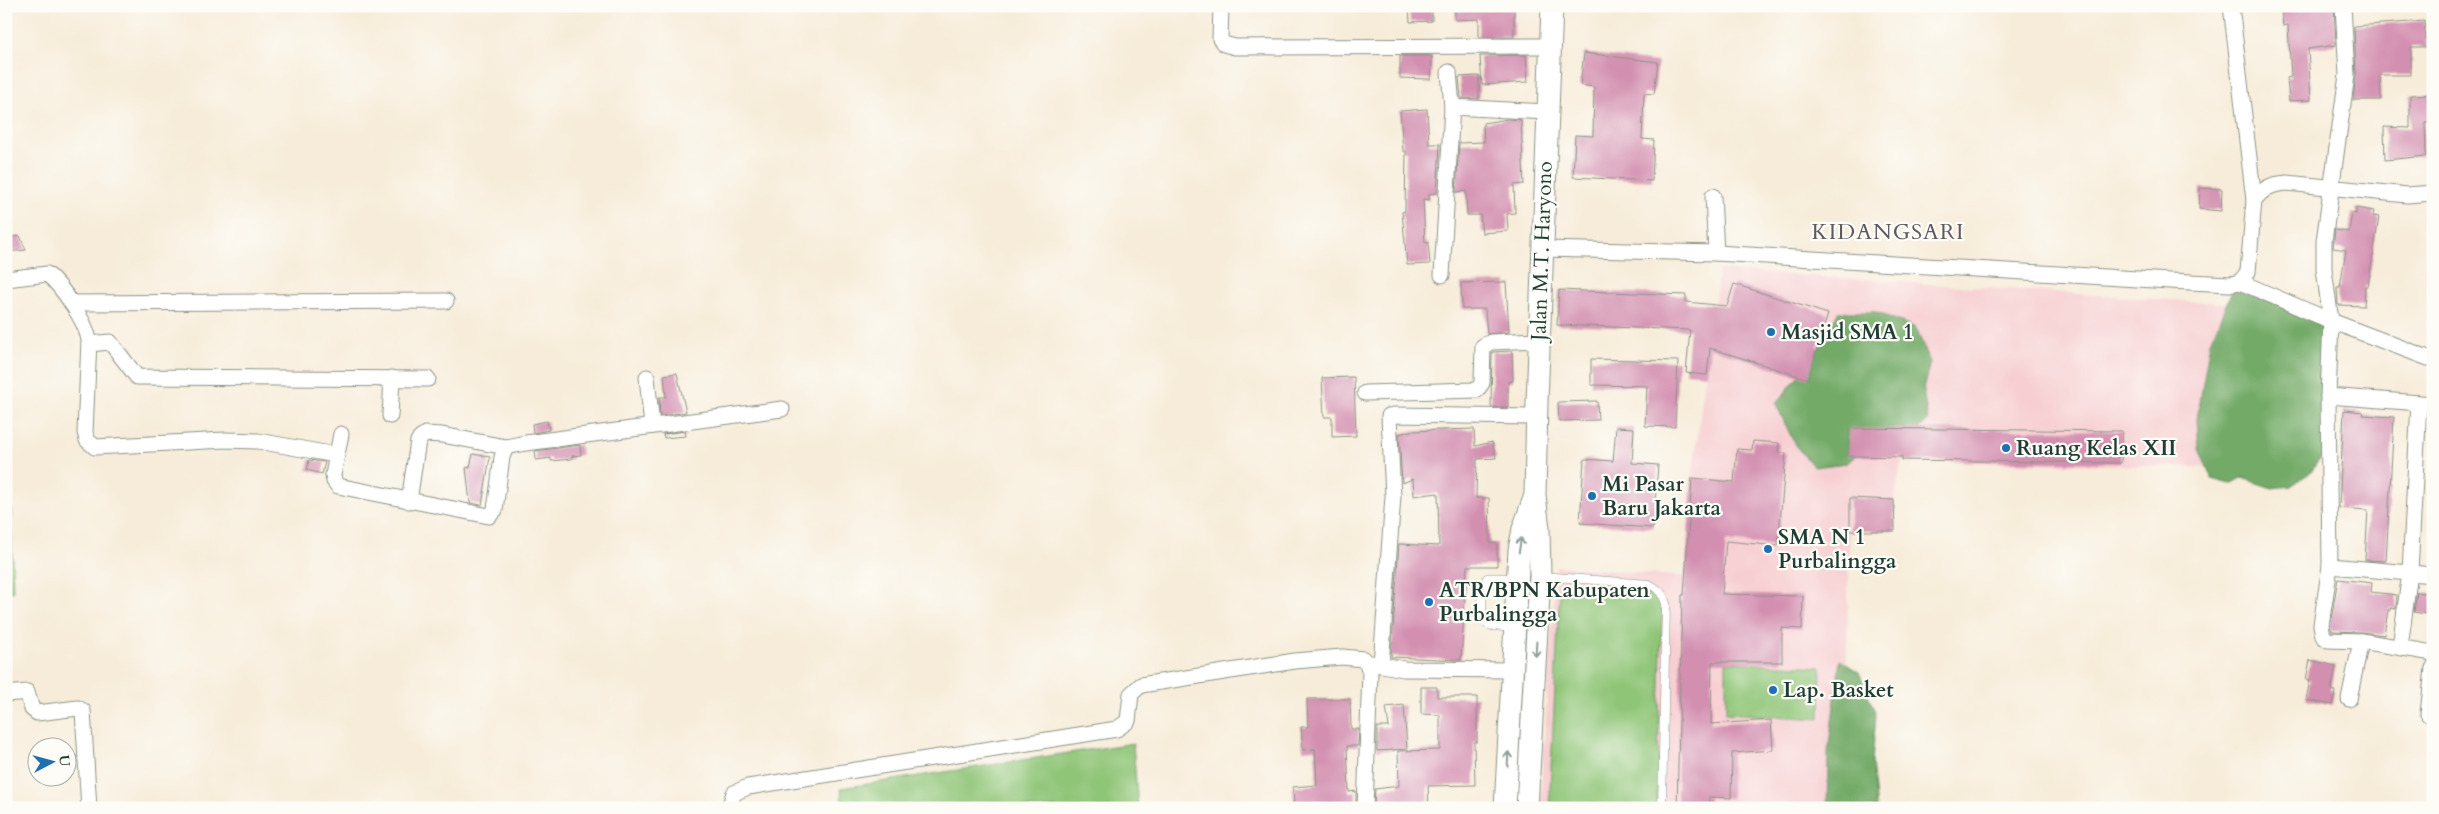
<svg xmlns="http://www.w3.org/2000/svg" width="2439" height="814" font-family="Cardo,serif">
	<rect width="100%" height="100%" fill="#fdfcf7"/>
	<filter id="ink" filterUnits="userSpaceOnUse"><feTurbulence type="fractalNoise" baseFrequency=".02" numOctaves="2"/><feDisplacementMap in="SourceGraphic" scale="10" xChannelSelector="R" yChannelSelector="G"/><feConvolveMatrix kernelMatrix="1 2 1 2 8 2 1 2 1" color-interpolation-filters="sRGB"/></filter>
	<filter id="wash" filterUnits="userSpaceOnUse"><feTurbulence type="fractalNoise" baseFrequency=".0096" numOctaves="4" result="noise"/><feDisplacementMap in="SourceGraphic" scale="20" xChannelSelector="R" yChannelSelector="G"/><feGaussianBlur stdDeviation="1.12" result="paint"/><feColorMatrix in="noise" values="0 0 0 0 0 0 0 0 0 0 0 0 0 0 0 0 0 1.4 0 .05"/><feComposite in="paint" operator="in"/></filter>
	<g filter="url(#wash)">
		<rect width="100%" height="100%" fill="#f7ecd9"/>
		<polygon fill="#f7cfd2" points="1719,270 2249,305 2244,468 1902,461 1894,500 1850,499 1844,808 1540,808 1556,566 1685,577 1692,478"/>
		<g fill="#8fc577" stroke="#578156">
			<polygon points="6,378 8,378 13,592 6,591"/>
			<polygon points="1560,587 1652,594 1662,610 1657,808 1549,808"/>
			<polygon points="1726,662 1821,667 1820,719 1726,713"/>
			<polygon points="1133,743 1138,808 842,808 841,788"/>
		</g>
		<g fill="#73aa68" stroke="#49744e">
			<polygon points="2235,284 2331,321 2329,442 2312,471 2291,486 2272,488 2242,478 2231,484 2212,479 2199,449 2197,419 2210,342"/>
			<polygon points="1838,312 1876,312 1916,328 1930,362 1923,390 1928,421 1911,435 1878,437 1847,463 1814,467 1795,445 1776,404 1815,355"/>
			<polygon points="1840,660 1859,672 1876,715 1872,762 1877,808 1827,808 1828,752"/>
		</g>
		<g id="blocks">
			<g fill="#d38fb0">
				<polygon points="1409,6 1432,6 1432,21 1410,22"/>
				<polygon points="1455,6 1514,6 1514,37 1479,37 1479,19 1455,20"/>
				<polygon points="2281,6 2334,6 2336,45 2308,49 2311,100 2289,101 2287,78 2291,77 2288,25 2283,26"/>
				<polygon points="2424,21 2427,47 2411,47 2411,75 2380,75 2381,100 2353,100 2356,75 2354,26"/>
				<polygon points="1584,53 1658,62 1654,94 1644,93 1642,139 1654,140 1652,181 1573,177 1575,135 1593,136 1594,87 1580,85"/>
				<polygon points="1526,55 1528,82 1482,85 1480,56"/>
				<polygon points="1400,56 1432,56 1431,79 1400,78"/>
				<polygon points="1479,76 1479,99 1461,98 1459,77"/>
				<polygon points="2433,94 2433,122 2425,122 2426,156 2385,160 2384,127 2410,128 2410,95"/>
				<polygon points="1427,109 1429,144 1440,144 1437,193 1429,194 1429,200 1423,199 1425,243 1428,242 1430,264 1407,265 1402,212 1405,211 1406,151 1403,151 1400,111"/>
				<polygon points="1508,119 1521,120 1524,184 1514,185 1515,213 1507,214 1508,231 1482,233 1480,215 1467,215 1466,191 1456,192 1459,143 1484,142 1483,123"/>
				<polygon points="2200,188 2222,189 2221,211 2199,209"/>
				<polygon points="2356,208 2374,211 2373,216 2379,217 2368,286 2365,286 2364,306 2338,305 2337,287 2340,287 2346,250 2333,248 2335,230 2349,232 2352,213 2356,214"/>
				<polygon points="20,236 26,250 6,252 6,238"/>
				<polygon points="1506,282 1509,332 1487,334 1485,309 1462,309 1461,283"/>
				<polygon points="1734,284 1828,314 1808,379 1710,348 1707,375 1686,373 1690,330 1557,325 1559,290 1686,295 1686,302 1727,306"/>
				<polygon points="1512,351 1513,381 1508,382 1508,407 1491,407 1492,352"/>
				<polygon points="1591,359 1678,361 1675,427 1645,426 1647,386 1591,385"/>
				<polygon points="677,373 686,412 660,416 659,397 666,397 664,375"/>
				<polygon points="1354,377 1356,436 1332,437 1332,417 1324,417 1322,378"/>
				<polygon points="1597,401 1598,420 1559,421 1558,402"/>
				<polygon points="2344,410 2363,412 2362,415 2394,417 2386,561 2365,560 2368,510 2339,508"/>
				<polygon points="547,421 549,430 533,433 532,424"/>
				<polygon points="1616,427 1634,428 1632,463 1658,465 1653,528 1580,523 1584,459 1613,461"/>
				<polygon points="1849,428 2122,431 2121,463 1902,460 1902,457 1848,456"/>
				<polygon points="1474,429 1475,446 1492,442 1496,458 1477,459 1476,498 1489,498 1490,543 1497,543 1497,566 1467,566 1461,660 1391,657 1399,544 1439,546 1438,493 1414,496 1413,479 1402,483 1399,434 1410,431"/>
				<polygon points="685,431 686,436 664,438 663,434"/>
				<polygon points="1753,441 1779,443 1778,453 1786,453 1778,546 1726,541 1722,594 1803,596 1802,629 1782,628 1782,662 1712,662 1711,724 1771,720 1773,750 1732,753 1731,798 1709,797 1709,808 1677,808 1682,595 1684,595 1692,478 1734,482 1737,449 1752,450"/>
				<polygon points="580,445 581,455 572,456 572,459 551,461 551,458 536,460 535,451"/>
				<polygon points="473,454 490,457 482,505 470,503 466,468 470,467"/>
				<polygon points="309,460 325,462 322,474 307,470"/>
				<polygon points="1850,498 1894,500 1895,531 1850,531"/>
				<polygon points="2338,579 2372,583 2371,592 2397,595 2396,609 2390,608 2390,611 2388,610 2384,635 2361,632 2332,631 2330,625"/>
				<polygon points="2417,592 2433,594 2433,615 2414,612"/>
				<polygon points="2310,660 2336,666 2331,690 2335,691 2333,705 2306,700 2310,680 2306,679"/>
				<polygon points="1421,687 1437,687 1437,697 1477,697 1477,742 1474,742 1475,785 1428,786 1429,808 1374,808 1375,789 1399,786 1398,751 1440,750 1440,715 1421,714"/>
				<polygon points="1307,699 1350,699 1351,729 1359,729 1358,746 1347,746 1349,792 1356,791 1356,808 1294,808 1293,787 1317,785 1315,749 1303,750 1301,727 1308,727"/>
				<polygon points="1404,705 1407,749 1377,751 1377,727 1389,727 1386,707"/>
			</g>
		</g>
	</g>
	<g filter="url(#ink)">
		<use href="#blocks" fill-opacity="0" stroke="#8b9486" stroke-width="1"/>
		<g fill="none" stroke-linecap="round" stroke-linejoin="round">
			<defs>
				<g id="service">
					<path d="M1541 576 1649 584C1659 589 1663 593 1666 604L1662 808"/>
					<path d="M1514 628 1492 626 1485 623C1481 611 1481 589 1487 578H1516"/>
				</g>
				<g id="minor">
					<polyline points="1221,6 1220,39 1224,44 1235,47 1550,46"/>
					<polyline points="2343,6 2347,75 2324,241 2324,269 2331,321 2428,358"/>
					<polyline points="1449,72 1452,107"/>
					<polyline points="1713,196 1716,253"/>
					<path d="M2254 200C2264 188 2271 184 2287 183L2407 195 2433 193"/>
					<polyline points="1542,249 1716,253 2170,281 2230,284 2240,282 2248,272 2254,200 2231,6"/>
					<polyline points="1442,275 1452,107 1547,112"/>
					<path d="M6 279 47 274C62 286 87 323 89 341L85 432 87 440 95 447 225 440 258 441 336 455"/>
					<polyline points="2240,282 2331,321 2328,396 2433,404"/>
					<polyline points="71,303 446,301"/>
					<polyline points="89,344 110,342 137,377 428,379"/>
					<polyline points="647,377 652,426"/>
					<polyline points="1365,393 1477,390 1482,383 1483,346 1491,342 1540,340"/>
					<polyline points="2328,396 2330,566 2321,625 2323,636 2328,640 2361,641 2433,653"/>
					<polyline points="390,416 392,378"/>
					<polyline points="341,434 333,475 334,481 338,486 489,516 495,510 502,457 506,447 526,443 782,409"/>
					<polyline points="409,501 418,441 425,434 442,435 506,447"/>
					<polyline points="2330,566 2433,575"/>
					<polyline points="2400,647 2410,572 2419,403"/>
					<polyline points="1371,663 1404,669 1513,670"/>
					<polyline points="1381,665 1393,496 1389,416 1395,415 1537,417"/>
					<polyline points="6,694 27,692 32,709 37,713 78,708 83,711 89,808"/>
					<polyline points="2349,699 2361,641"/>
					<polyline points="2428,714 2433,668"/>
					<polyline points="729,808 734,793 748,787 1117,729 1128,721 1131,694 1141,685 1295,661 1342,657 1364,659 1367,663 1370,673 1365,808"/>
				</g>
				<g id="secondary">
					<polyline points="1505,808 1519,550 1523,529 1534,498"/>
					<polyline points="1527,808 1540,576 1539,529 1535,495 1537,402 1552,6"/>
				</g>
			</defs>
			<use href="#service" stroke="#8b9486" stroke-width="9"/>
			<use href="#minor" stroke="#8b9486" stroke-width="17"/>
			<use href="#secondary" stroke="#8b9486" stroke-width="23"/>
			<use href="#service" stroke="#fff" stroke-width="8"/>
			<use href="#minor" stroke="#fff" stroke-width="15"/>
			<use href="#secondary" stroke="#fff" stroke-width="21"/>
		</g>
		<defs><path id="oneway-shaft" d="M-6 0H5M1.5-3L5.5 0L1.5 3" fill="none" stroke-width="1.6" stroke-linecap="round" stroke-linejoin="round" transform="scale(1.25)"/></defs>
		<g stroke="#8f9e9a">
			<use href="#oneway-shaft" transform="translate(1520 545) rotate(-81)"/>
			<use href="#oneway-shaft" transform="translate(1536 649) rotate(93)"/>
			<use href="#oneway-shaft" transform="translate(1508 759) rotate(-87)"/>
		</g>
	</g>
	<g fill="#1f6fb2" stroke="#fdfcf7" stroke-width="2">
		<circle cx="1771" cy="332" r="5"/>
		<circle cx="2006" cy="448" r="5"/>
		<circle cx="1592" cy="496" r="5"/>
		<circle cx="1768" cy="549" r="5"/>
		<circle cx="1429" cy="602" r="5"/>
		<circle cx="1773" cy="690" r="5"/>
	</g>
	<g text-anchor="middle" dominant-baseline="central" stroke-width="4.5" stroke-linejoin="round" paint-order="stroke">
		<g font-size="21" fill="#1f3d34" stroke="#fdfcf7">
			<text transform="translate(1542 251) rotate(-88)">Jalan M.T. Haryono</text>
		</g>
		<g font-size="21" font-weight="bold" fill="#1f3d34" stroke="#fdfcf7" text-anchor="start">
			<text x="1781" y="332">Masjid SMA 1</text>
			<text x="2016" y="448">Ruang Kelas XII</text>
			<text x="1602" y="484">Mi Pasar<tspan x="1602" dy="24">Baru Jakarta</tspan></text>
			<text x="1778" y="537">SMA N 1<tspan x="1778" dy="24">Purbalingga</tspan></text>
			<text x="1439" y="590">ATR/BPN Kabupaten<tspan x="1439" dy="24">Purbalingga</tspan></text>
			<text x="1783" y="690">Lap. Basket</text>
		</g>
		<g font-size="22" letter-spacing="1" fill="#5e5a5f" stroke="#fdfcf7">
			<text x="1888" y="232">KIDANGSARI</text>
		</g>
	</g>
	<rect width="2439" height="814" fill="none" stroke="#fdfcf7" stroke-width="25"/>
	<g transform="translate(52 762) rotate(84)"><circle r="24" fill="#fdfcf7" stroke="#a4b0a9"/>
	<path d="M0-4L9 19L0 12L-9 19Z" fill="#1f6fb2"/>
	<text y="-8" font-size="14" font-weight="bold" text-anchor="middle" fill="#1f3d34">U</text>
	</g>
</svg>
